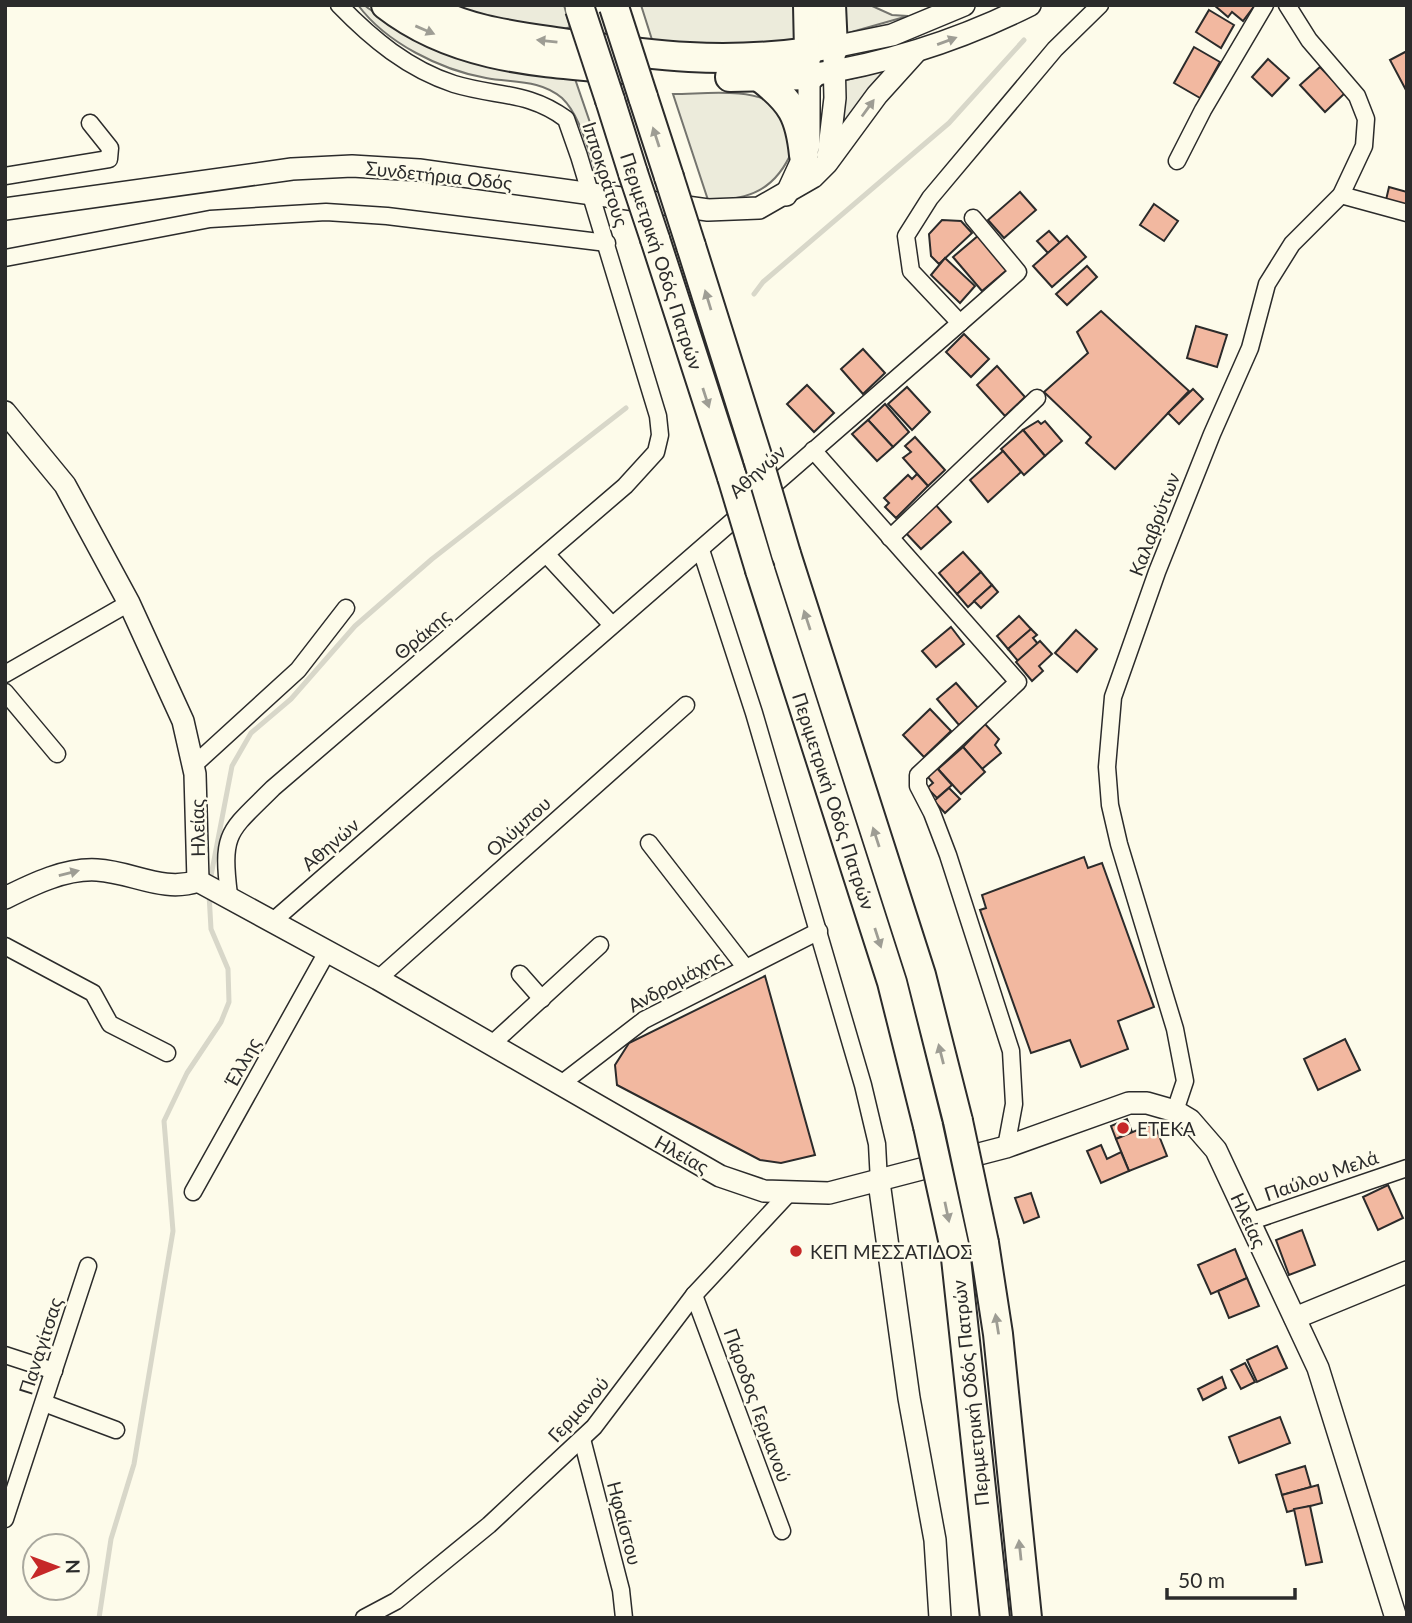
<svg xmlns="http://www.w3.org/2000/svg" width="1412" height="1623" font-family="Lato,sans-serif">
	<rect width="100%" height="100%" fill="#fdfbea"/>
	<g fill="#ecebdb" stroke="#74746e" stroke-width="2">
		<path d="M358 5H364C379 16 394 28 410 37 461 66 516 70 574 76L608 175H597C588 152 581 116 562 98 540 79 512 83 486 78 441 70 386 43 358 5Z"/>
		<polygon points="443,5 564,5 570,27 555,33"/>
		<polygon points="641,5 801,5 802,44 654,46"/>
		<polygon points="839,5 870,5 892,15 908,16 841,35"/>
		<polygon points="886,70 844,125 842,81"/>
		<path d="M673 94C706 94 750 87 779 106L792 151C776 189 749 201 708 200Z"/>
	</g>
	<g fill="none" stroke-linecap="round" stroke-linejoin="round">
		<g stroke="#d8d7c9" stroke-width="5">
			<polyline points="754,294 763,282 949,123 1024,40"/>
			<polyline points="210,881 232,766 251,733 291,699 355,626 432,559 626,408"/>
			<polyline points="99,1618 111,1539 134,1464 173,1231 164,1121 187,1073 221,1022 229,1002 228,969 211,929 209,894"/>
		</g>
	</g>
	<g fill="#f2b8a0" stroke="#2b2b2b" stroke-width="2">
		<polygon points="1214,5 1255,5 1243,21 1232,12 1228,17"/>
		<polygon points="1209,10 1234,25 1221,48 1196,32"/>
		<polygon points="1194,47 1220,62 1200,98 1174,83"/>
		<polygon points="1407,51 1407,92 1390,60"/>
		<polygon points="1268,59 1289,78 1272,96 1252,77"/>
		<polygon points="1320,67 1345,93 1325,112 1300,85"/>
		<polygon points="1389,187 1407,192 1407,206 1386,200"/>
		<polygon points="1020,192 1036,210 1004,238 988,220"/>
		<polygon points="1154,204 1178,221 1164,241 1140,225"/>
		<polygon points="942,220 961,221 972,233 939,264 931,256 929,234"/>
		<polygon points="1049,231 1060,243 1048,253 1037,241"/>
		<polygon points="979,235 1008,269 982,291 953,257"/>
		<polygon points="1067,236 1086,257 1052,287 1033,266"/>
		<polygon points="945,258 975,286 960,303 931,275"/>
		<polygon points="1087,266 1097,277 1067,305 1056,294"/>
		<polygon points="1101,311 1189,391 1115,469 1086,443 1091,437 1044,392 1088,353 1077,332"/>
		<polygon points="1196,326 1227,335 1217,367 1187,358"/>
		<polygon points="964,334 989,359 971,377 946,352"/>
		<polygon points="863,349 885,373 863,394 841,369"/>
		<polygon points="997,366 1025,397 1005,416 977,385"/>
		<polygon points="807,385 834,413 814,432 787,404"/>
		<polygon points="907,387 930,412 912,430 888,404"/>
		<polygon points="1193,389 1203,399 1179,424 1168,413"/>
		<polygon points="885,404 909,432 893,447 868,420"/>
		<polygon points="868,420 893,447 877,461 852,434"/>
		<polygon points="1038,421 1041,424 1045,421 1062,441 1045,456 1023,430"/>
		<polygon points="1023,430 1045,456 1024,475 1001,449"/>
		<polygon points="915,437 945,470 928,486 903,458 911,452 905,446"/>
		<polygon points="1003,451 1021,472 988,502 970,480"/>
		<polygon points="917,474 928,486 896,518 885,507 889,503 884,498 908,475 912,479"/>
		<polygon points="934,503 951,522 921,549 904,531"/>
		<polygon points="963,552 981,572 957,594 939,573"/>
		<polygon points="981,572 992,585 968,607 957,594"/>
		<polygon points="992,585 998,592 981,608 974,601"/>
		<polygon points="1019,616 1031,629 1008,649 997,636"/>
		<polygon points="951,627 964,644 936,667 922,651"/>
		<polygon points="1031,629 1037,635 1033,638 1038,644 1018,661 1008,649"/>
		<polygon points="1076,630 1097,649 1077,672 1055,653"/>
		<polygon points="1040,641 1052,654 1039,666 1043,671 1032,681 1016,662"/>
		<polygon points="956,683 978,708 959,725 937,699"/>
		<polygon points="930,709 951,731 924,757 903,735"/>
		<polygon points="985,724 999,739 995,745 1001,753 982,769 963,747"/>
		<polygon points="963,747 985,772 961,794 938,769"/>
		<polygon points="936,767 952,785 937,798 927,788 933,783 926,775"/>
		<polygon points="949,788 960,799 945,813 934,801"/>
		<polygon points="1084,857 1088,868 1102,863 1154,1007 1118,1021 1128,1049 1081,1067 1070,1040 1031,1053 980,910 986,908 982,895"/>
		<polygon points="765,976 815,1155 781,1163 760,1160 617,1085 615,1065 629,1043"/>
		<polygon points="1345,1039 1360,1070 1318,1090 1304,1059"/>
		<polygon points="1127,1119 1132,1132 1116,1139 1111,1126"/>
		<polygon points="1154,1123 1167,1156 1129,1171 1116,1139"/>
		<polygon points="1101,1145 1107,1159 1121,1152 1129,1171 1101,1183 1087,1151"/>
		<polygon points="1388,1185 1403,1218 1378,1230 1363,1197"/>
		<polygon points="1031,1193 1039,1217 1024,1223 1015,1198"/>
		<polygon points="1302,1230 1315,1265 1289,1275 1276,1240"/>
		<polygon points="1235,1249 1247,1278 1211,1294 1198,1265"/>
		<polygon points="1247,1278 1259,1306 1229,1318 1218,1291"/>
		<polygon points="1277,1346 1287,1368 1257,1382 1247,1360"/>
		<polygon points="1245,1363 1255,1382 1241,1389 1231,1370"/>
		<polygon points="1222,1377 1226,1388 1203,1400 1198,1389"/>
		<polygon points="1280,1417 1290,1443 1239,1463 1229,1437"/>
		<polygon points="1305,1466 1311,1487 1282,1495 1276,1475"/>
		<polygon points="1318,1485 1322,1503 1287,1512 1282,1495"/>
		<polygon points="1310,1506 1322,1562 1306,1565 1294,1509"/>
	</g>
	<g fill="none" stroke-linecap="round" stroke-linejoin="round">
		<defs>
			<g id="street">
				<polyline points="1177,161 1203,110 1265,5"/>
				<polyline points="5,176 109,159 110,148 90,123"/>
				<polyline points="1341,195 1407,213"/>
				<polyline points="5,258 210,219 326,212 387,216 607,243"/>
				<polyline points="960,323 1018,272 973,218"/>
				<polyline points="813,450 1018,682 918,775 918,786 932,813 948,855 1011,1051 1014,1104 1006,1147"/>
				<polyline points="890,538 1037,398"/>
				<polyline points="701,550 754,713 863,1085 877,1144 879,1182"/>
				<polyline points="547,555 612,625"/>
				<polyline points="5,674 129,603"/>
				<polyline points="5,692 57,754"/>
				<polyline points="194,765 298,670 346,608"/>
				<polyline points="649,843 745,967"/>
				<path d="M229 895C221 831 229 832 273 788L625 486 656 452 660 435 658 416 579 156 566 119C528 91 497 97 454 84 408 69 372 39 339 5"/>
				<polyline points="273,921 960,323 911,271 906,236 930,198 1055,49 1100,5"/>
				<polyline points="5,946 93,993 110,1024 167,1053"/>
				<polyline points="520,974 542,999"/>
				<polyline points="378,979 686,705"/>
				<polyline points="492,1044 600,945"/>
				<polyline points="561,1084 644,1020 819,931"/>
				<polyline points="1175,1111 1185,1081 1175,1029 1119,844 1110,805 1107,767 1113,697 1157,572 1212,434 1250,348 1267,284 1292,244 1341,195 1364,146 1366,119 1357,96 1309,40 1287,5"/>
				<polyline points="193,1192 327,952"/>
				<polyline points="1249,1222 1407,1168"/>
				<polyline points="694,1295 782,1531"/>
				<polyline points="5,1355 54,1371"/>
				<polyline points="44,1403 116,1430"/>
				<polyline points="582,1439 621,1590 624,1618"/>
				<polyline points="5,1519 88,1266"/>
				<polyline points="364,1618 396,1601 489,1525 594,1427 694,1295 789,1193"/>
			</g>
			<g id="secondary">
				<path d="M811 75C889 63 960 40 1030 5"/>
				<polyline points="828,157 835,98 834,57"/>
				<polyline points="786,195 809,145 809,52 892,35 964,5"/>
				<polyline points="5,209 292,169 352,166 419,170 708,210 759,208 813,177 827,163 877,95 915,53"/>
				<polyline points="5,412 65,485 129,603 183,721 195,774 198,881"/>
				<polyline points="198,881 378,979 720,1176 764,1191 829,1193 1006,1147 1129,1103 1147,1103 1175,1111 1190,1120 1216,1150 1318,1368 1396,1618"/>
				<path d="M5 898C33 884 66 868 97 870 133 872 163 893 198 881"/>
				<polyline points="879,1182 909,1398 935,1540 940,1618"/>
				<polyline points="1295,1318 1407,1272"/>
			</g>
			<g id="highway">
				<path d="M386 5C454 58 537 62 620 69"/>
				<path d="M421 5C468 32 517 36 570 44 656 56 722 64 809 52L808 5"/>
				<polyline points="831,5 833,49"/>
				<polyline points="730,77 811,75"/>
				<path d="M761 78C792 102 800 116 804 155"/>
				<polyline points="643,97 669,177"/>
				<polyline points="610,100 633,173"/>
				<polyline points="655,239 732,477"/>
				<polyline points="691,246 758,459"/>
				<polyline points="786,554 921,975 958,1121"/>
				<polyline points="760,570 892,982 928,1126"/>
				<polyline points="984,1243 998,1334 1027,1618"/>
				<polyline points="955,1249 995,1618"/>
			</g>
		</defs>
		<use href="#street" stroke="#2b2b2b" stroke-width="19"/>
		<use href="#secondary" stroke="#2b2b2b" stroke-width="24"/>
		<use href="#highway" stroke="#2b2b2b" stroke-width="32"/>
		<use href="#street" stroke="#fdfbea" stroke-width="16"/>
		<use href="#secondary" stroke="#fdfbea" stroke-width="21"/>
		<use href="#highway" stroke="#fdfbea" stroke-width="28"/>
		<defs>
			<g id="highway-bridge">
				<polyline points="614,7 643,97"/>
				<polyline points="580,9 610,100"/>
				<polyline points="633,173 655,239"/>
				<polyline points="669,177 691,246"/>
				<polyline points="758,459 786,554"/>
				<polyline points="732,477 760,570"/>
				<polyline points="958,1121 984,1243"/>
				<polyline points="928,1126 955,1249"/>
			</g>
		</defs>
		<use href="#highway-bridge" stroke="#2b2b2b" stroke-width="32" stroke-linecap="butt"/>
		<use href="#highway-bridge" stroke="#fdfbea" stroke-width="28"/>
	</g>
	<defs><path id="oneway-solid" d="M-6-.8H1V-3.2L6.5 0L1 3.2V.8H-6Z" transform="scale(1.75)"/></defs>
	<g fill="#9e9d94">
		<use href="#oneway-solid" transform="translate(425 30) rotate(23)"/>
		<use href="#oneway-solid" transform="translate(547 41) rotate(-174)"/>
		<use href="#oneway-solid" transform="translate(947 41) rotate(-20)"/>
		<use href="#oneway-solid" transform="translate(868 108) rotate(-54)"/>
		<use href="#oneway-solid" transform="translate(656 137) rotate(-108)"/>
		<use href="#oneway-solid" transform="translate(708 300) rotate(-107)"/>
		<use href="#oneway-solid" transform="translate(706 398) rotate(72)"/>
		<use href="#oneway-solid" transform="translate(807 620) rotate(-108)"/>
		<use href="#oneway-solid" transform="translate(876 837) rotate(-108)"/>
		<use href="#oneway-solid" transform="translate(69 873) rotate(-14)"/>
		<use href="#oneway-solid" transform="translate(878 938) rotate(72)"/>
		<use href="#oneway-solid" transform="translate(941 1054) rotate(-104)"/>
		<use href="#oneway-solid" transform="translate(947 1212) rotate(78)"/>
		<use href="#oneway-solid" transform="translate(997 1324) rotate(-99)"/>
		<use href="#oneway-solid" transform="translate(1020 1550) rotate(-96)"/>
	</g>
	<g fill="#c62828" stroke="#fdfbea" stroke-width="2.5">
		<circle cx="1123" cy="1128" r="7"/>
		<circle cx="796" cy="1251" r="7"/>
	</g>
	<g text-anchor="middle" dominant-baseline="central" stroke-width="5" stroke-linejoin="round" paint-order="stroke">
		<g font-size="19" fill="#2b2b2b" stroke="#fdfbea">
			<text transform="translate(606 174) rotate(72)">Ιπποκράτους</text>
			<text transform="translate(439 175) rotate(6)">Συνδετήρια Οδός</text>
			<text transform="translate(662 261) rotate(72)">Περιμετρική Οδός Πατρών</text>
			<text transform="translate(757 471) rotate(-42)">Αθηνών</text>
			<text transform="translate(1154 524) rotate(-69)">Καλαβρύτων</text>
			<text transform="translate(422 634) rotate(-40)">Θράκης</text>
			<text transform="translate(834 801) rotate(72)">Περιμετρική Οδός Πατρών</text>
			<text transform="translate(518 826) rotate(-42)">Ολύμπου</text>
			<text transform="translate(197 828) rotate(-91)">Ηλείας</text>
			<text transform="translate(330 844) rotate(-41)">Αθηνών</text>
			<text transform="translate(675 981) rotate(-29)">Ανδρομάχης</text>
			<text transform="translate(242 1062) rotate(-61)">Έλλης</text>
			<text transform="translate(682 1154) rotate(29)">Ηλείας</text>
			<text transform="translate(1321 1175) rotate(-19)">Παύλου Μελά</text>
			<text transform="translate(1249 1220) rotate(65)">Ηλείας</text>
			<text transform="translate(40 1346) rotate(-72)">Παναγίτσας</text>
			<text transform="translate(970 1393) rotate(-96)">Περιμετρική Οδός Πατρών</text>
			<text transform="translate(758 1405) rotate(70)">Πάροδος Γερμανού</text>
			<text transform="translate(578 1409) rotate(-48)">Γερμανού</text>
			<text transform="translate(625 1523) rotate(75)">Ηφαίστου</text>
		</g>
		<g font-size="19" fill="#2b2b2b" stroke="#fdfbea" text-anchor="start">
			<text x="1137" y="1128">ΕΤΕΚΑ</text>
			<text x="810" y="1251">ΚΕΠ ΜΕΣΣΑΤΙΔΟΣ</text>
		</g>
	</g>
	<rect width="1412" height="1623" fill="none" stroke="#2b2b2b" stroke-width="14"/>
	<g transform="translate(56 1567) rotate(89)"><circle r="33" fill="#fdfbea" stroke="#a9a89e" stroke-width="2"/>
	<path d="M0-5L12 26L0 18L-12 26Z" fill="#c62828"/>
	<text y="-10" font-size="19" font-weight="bold" text-anchor="middle" fill="#2b2b2b">N</text>
	</g>
	<path d="M1167 1588v10h128v-10" fill="none" stroke="#2b2b2b" stroke-width="3.5"/>
	<text x="1178" y="1588" font-size="21" fill="#2b2b2b" stroke="#fdfbea" stroke-width="5" paint-order="stroke">50 m</text>
</svg>
